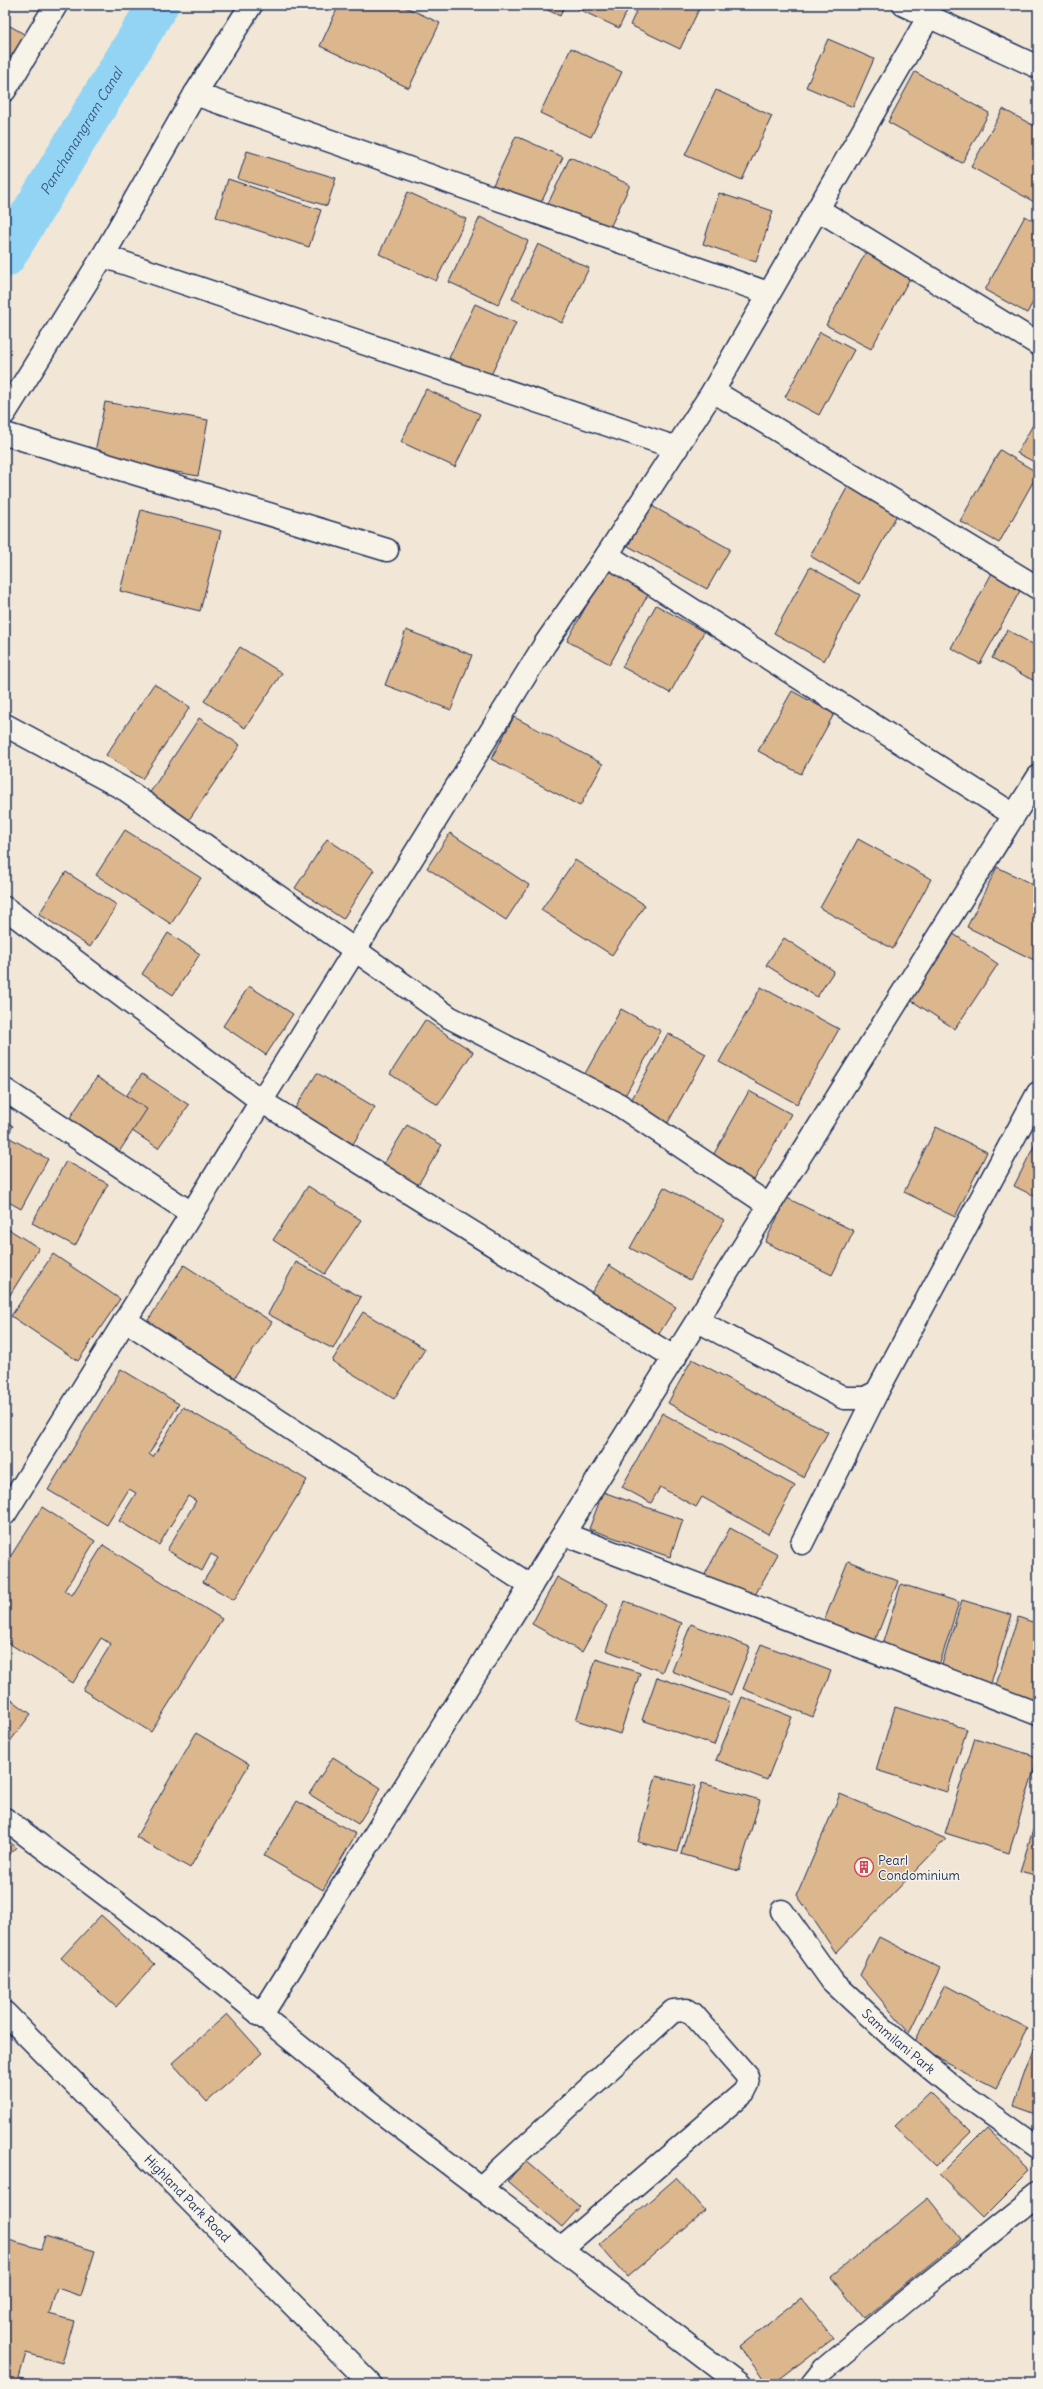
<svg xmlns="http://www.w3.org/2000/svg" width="1043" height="2389" font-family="Delius,sans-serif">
	<rect width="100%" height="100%" fill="#f2e7d6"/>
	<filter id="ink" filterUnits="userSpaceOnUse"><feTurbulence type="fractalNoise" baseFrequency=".025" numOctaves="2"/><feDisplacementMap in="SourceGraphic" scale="8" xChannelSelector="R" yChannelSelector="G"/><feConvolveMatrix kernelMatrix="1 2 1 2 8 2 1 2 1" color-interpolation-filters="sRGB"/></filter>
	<g filter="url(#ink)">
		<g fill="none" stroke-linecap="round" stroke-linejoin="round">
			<path stroke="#93d4f5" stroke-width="41" id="s1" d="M5 257 158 5"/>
		</g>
		<g fill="#dcb68d" stroke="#1b2f5e">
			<polygon points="339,5 401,5 440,23 409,88 320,46"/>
			<polygon points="537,5 565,5 560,16"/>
			<polygon points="580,5 630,5 619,28 578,9"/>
			<polygon points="639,5 701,5 680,49 630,25"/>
			<polygon points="5,23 31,38 5,80"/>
			<polygon points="828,39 874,59 853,107 806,87"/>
			<polygon points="571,48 622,72 591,137 540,113"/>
			<polygon points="915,72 989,113 962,163 888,122"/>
			<polygon points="716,90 772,116 742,180 685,155"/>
			<polygon points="1003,109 1038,128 1038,204 971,167"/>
			<polygon points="516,136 563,157 539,207 493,185"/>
			<polygon points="247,151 336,178 327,206 238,179"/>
			<polygon points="570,157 630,185 607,234 547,206"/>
			<polygon points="228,179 321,210 309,247 216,217"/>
			<polygon points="408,192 466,219 436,281 379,254"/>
			<polygon points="719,193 773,211 756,262 703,244"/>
			<polygon points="1025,216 1038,223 1038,293 1027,313 985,290"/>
			<polygon points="480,217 528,241 498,305 449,282"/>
			<polygon points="538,244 589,268 562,323 512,299"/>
			<polygon points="870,245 915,269 871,349 826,325"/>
			<polygon points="475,304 516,323 490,377 449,358"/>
			<polygon points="820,332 854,350 819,415 785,397"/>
			<polygon points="426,389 480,414 455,467 401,442"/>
			<polygon points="105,402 208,420 198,476 94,457"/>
			<polygon points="1038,416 1038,464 1017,453"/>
			<polygon points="1000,450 1038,473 999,543 960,521"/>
			<polygon points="848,486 898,513 859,584 810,556"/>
			<polygon points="650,505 730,549 707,589 628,546"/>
			<polygon points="141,510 221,531 200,611 120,591"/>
			<polygon points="810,567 860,595 824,661 774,633"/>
			<polygon points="607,568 650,591 610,664 567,641"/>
			<polygon points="992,573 1021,589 980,664 951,648"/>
			<polygon points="656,605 704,632 670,693 622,667"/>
			<polygon points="406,630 472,655 451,710 385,685"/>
			<polygon points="1007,630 1038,647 1038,683 992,658"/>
			<polygon points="240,647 282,673 245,728 204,701"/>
			<polygon points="154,684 190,707 142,779 106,755"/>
			<polygon points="792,691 834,714 801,774 758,751"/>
			<polygon points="514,717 603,764 580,806 491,759"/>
			<polygon points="199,718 240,745 184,827 145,800"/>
			<polygon points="125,830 201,878 171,924 96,875"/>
			<polygon points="450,833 529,885 506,920 427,868"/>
			<polygon points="327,839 374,870 343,919 295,888"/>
			<polygon points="858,839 931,879 893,949 820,908"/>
			<polygon points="575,860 645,905 612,955 541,910"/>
			<polygon points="997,867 1038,887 1038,962 967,927"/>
			<polygon points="66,872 117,905 90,947 39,914"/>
			<polygon points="949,931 998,964 955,1029 906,997"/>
			<polygon points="168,933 200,954 173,995 142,974"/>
			<polygon points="784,938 834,971 817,997 766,965"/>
			<polygon points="249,986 293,1014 266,1055 223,1026"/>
			<polygon points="761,987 839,1029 797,1104 719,1062"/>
			<polygon points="621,1009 661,1031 622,1101 582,1079"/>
			<polygon points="425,1020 473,1052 438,1105 390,1074"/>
			<polygon points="668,1033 706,1054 665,1128 627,1108"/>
			<polygon points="317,1073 375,1107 353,1144 294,1110"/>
			<polygon points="142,1074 189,1105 158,1148 111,1117"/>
			<polygon points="97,1077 147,1109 119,1152 69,1119"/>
			<polygon points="749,1091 791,1114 753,1182 711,1159"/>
			<polygon points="5,1121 13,1126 5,1139"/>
			<polygon points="407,1125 442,1145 416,1188 382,1167"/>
			<polygon points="936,1127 987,1152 955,1217 904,1192"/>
			<polygon points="10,1138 48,1159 21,1209 5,1200 5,1147"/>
			<polygon points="1038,1138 1038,1198 1014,1186"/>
			<polygon points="66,1161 108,1184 75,1246 32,1223"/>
			<polygon points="308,1186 361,1220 325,1274 273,1240"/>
			<polygon points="664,1187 724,1220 690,1280 630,1248"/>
			<polygon points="787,1198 854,1231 832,1275 765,1242"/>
			<polygon points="5,1227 39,1248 5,1303"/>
			<polygon points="53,1254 120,1299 78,1361 11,1316"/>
			<polygon points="296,1262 361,1297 333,1349 268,1314"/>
			<polygon points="184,1265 272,1322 234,1379 147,1322"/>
			<polygon points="609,1265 676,1307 655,1340 588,1298"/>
			<polygon points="363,1312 425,1349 394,1399 332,1361"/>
			<polygon points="692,1359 828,1432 803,1477 668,1403"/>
			<polygon points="121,1369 179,1404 149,1454 153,1457 183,1407 307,1480 234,1600 203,1582 218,1558 211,1554 202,1571 167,1550 196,1501 188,1496 159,1545 119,1521 136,1493 129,1489 107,1525 48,1490"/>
			<polygon points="662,1413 795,1486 768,1534 702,1497 696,1507 660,1487 651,1503 622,1487"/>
			<polygon points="603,1492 683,1520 670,1557 589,1529"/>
			<polygon points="42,1507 95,1541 64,1591 72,1595 103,1545 222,1619 151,1732 83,1690 111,1644 101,1638 73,1683 5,1641 5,1565"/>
			<polygon points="730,1528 778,1554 750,1604 703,1578"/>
			<polygon points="848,1561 898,1581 875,1641 824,1621"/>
			<polygon points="557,1577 608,1605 582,1652 532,1624"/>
			<polygon points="901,1584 959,1602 940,1663 882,1645"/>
			<polygon points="962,1600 1012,1615 990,1686 940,1671"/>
			<polygon points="625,1601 682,1623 662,1672 606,1650"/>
			<polygon points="1018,1617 1038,1624 1038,1708 993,1694"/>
			<polygon points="691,1624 750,1647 731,1695 672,1671"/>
			<polygon points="761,1644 831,1671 813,1717 743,1689"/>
			<polygon points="596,1659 640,1673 620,1734 576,1720"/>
			<polygon points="657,1677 730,1702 714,1745 642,1720"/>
			<polygon points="5,1695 31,1714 5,1748"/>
			<polygon points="742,1697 792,1717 767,1780 716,1760"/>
			<polygon points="895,1707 967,1729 947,1792 876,1770"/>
			<polygon points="196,1733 249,1764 190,1868 136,1837"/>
			<polygon points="975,1738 1038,1757 1009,1853 945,1833"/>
			<polygon points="333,1757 381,1788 358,1824 309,1794"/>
			<polygon points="656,1776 695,1786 677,1852 638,1842"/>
			<polygon points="702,1783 760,1800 739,1871 681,1854"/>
			<polygon points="840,1794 946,1839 836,1953 797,1895"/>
			<polygon points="297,1801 356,1834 323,1890 264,1856"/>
			<polygon points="1038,1814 1038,1876 1020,1871"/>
			<polygon points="5,1838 16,1847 5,1860"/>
			<polygon points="101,1915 155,1964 116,2007 61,1958"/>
			<polygon points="879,1937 940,1968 909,2033 860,1975"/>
			<polygon points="945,1985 1027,2029 996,2088 913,2045"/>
			<polygon points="227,2014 262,2053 207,2102 172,2063"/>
			<polygon points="1038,2035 1038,2115 1013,2106"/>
			<polygon points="930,2092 971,2132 936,2166 895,2126"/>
			<polygon points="986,2128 1030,2171 983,2218 939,2175"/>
			<polygon points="525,2160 580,2207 562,2227 508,2181"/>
			<polygon points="676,2178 705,2211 627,2277 599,2245"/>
			<polygon points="928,2198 961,2239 864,2318 831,2277"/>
			<polygon points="45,2236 95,2251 81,2296 57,2288 49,2314 74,2321 62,2363 26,2353 19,2378 39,2384 5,2384 5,2239 41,2249"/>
			<polygon points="801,2298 833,2338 773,2384 768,2384 739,2347"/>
		</g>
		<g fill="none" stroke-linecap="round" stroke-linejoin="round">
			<defs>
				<g id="street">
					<polyline points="904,5 1038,67"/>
					<polyline points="5,90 56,5"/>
					<polyline points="195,94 768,293"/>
					<polyline points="819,210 1038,344"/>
					<polyline points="103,256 677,448"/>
					<polyline points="713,391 1038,588"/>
					<polyline points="5,413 103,256 195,94 251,5"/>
					<polyline points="5,434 387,550"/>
					<polyline points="607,555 1014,815"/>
					<polyline points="5,725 126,790 355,950 449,1017 618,1104 770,1206"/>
					<polyline points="5,908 261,1101 675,1358"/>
					<polyline points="5,1090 191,1213"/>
					<polyline points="125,1320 531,1586"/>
					<polyline points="698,1321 844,1398 865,1398 877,1392 1038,1093"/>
					<polyline points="5,1514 545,644 607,555 713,391 929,16"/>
					<polyline points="564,1534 1038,1714"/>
					<polyline points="802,1543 877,1392"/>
					<polyline points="5,1819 208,1972 374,2107 739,2384"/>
					<path id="s2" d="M782 1911 832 1981 889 2034 958 2091 1038 2148"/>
					<path id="s3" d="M5 2013 371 2384"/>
					<polyline points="261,2016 1038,777"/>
					<polyline points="480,2188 673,2011 687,2010 693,2014 747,2076 748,2084 744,2092 561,2249"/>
					<polyline points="812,2384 824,2369 907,2300 1038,2195"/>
				</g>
			</defs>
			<use href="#street" stroke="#1b2f5e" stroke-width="25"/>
			<use href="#street" stroke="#f7f3e8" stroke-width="22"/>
		</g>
	</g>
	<defs>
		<symbol id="building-ring" viewBox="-11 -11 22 22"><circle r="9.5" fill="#f7f3e8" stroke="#d1495b" stroke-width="1.5"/><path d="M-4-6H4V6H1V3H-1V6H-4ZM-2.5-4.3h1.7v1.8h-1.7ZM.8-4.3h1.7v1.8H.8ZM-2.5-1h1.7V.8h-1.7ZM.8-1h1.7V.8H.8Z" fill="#d1495b"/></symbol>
	</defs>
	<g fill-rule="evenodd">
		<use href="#building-ring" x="853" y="1856" width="22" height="22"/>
	</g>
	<g text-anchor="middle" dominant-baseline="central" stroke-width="3" stroke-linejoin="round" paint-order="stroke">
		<g font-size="13" fill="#1b2f5e" stroke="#f7f3e8" text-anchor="start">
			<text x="878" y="1860">Pearl<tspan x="878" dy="15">Condominium</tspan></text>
		</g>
		<g font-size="13" fill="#1b2f5e" stroke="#f7f3e8">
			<text stroke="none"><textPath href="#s2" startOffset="176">Sammilani Park</textPath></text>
			<text stroke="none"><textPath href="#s3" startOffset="260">Highland Park Road</textPath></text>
		</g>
		<g font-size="14" font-style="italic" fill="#395884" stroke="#f7f3e8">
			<text stroke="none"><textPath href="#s1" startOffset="147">Panchanangram Canal</textPath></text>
		</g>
	</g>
	<rect width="1043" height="2389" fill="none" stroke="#f7f3e8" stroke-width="20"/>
	<rect x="10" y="10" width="1023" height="2369" fill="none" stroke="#1b2f5e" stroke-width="1.5" filter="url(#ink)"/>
</svg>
